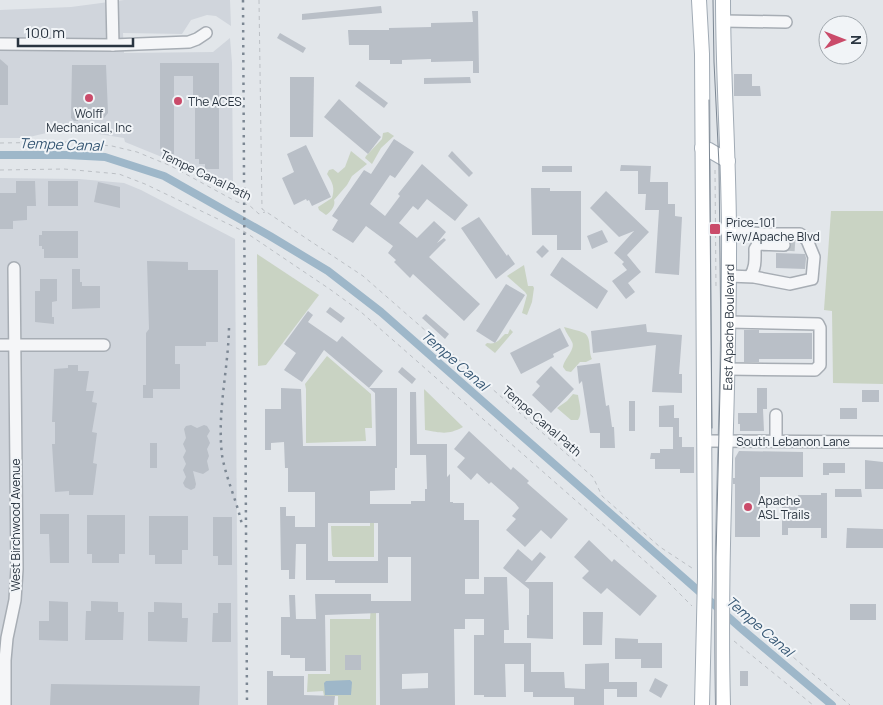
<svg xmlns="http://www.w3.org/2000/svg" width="883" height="705" font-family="Manrope,sans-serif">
	<rect width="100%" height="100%" fill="#e2e6ea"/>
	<g fill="#d0d5dc">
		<polygon points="124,0 230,0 231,26 216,16 207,15 191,20 182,34 123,33 124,53 213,52 230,38 232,63 233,189 231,192 184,166 125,142 124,138 92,133 55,131 25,138 0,138 0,10 71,7"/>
		<polygon points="0,178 79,179 124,183 141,190 235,239 238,705 0,705"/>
	</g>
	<g fill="#c9d3c3">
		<polygon points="388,132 394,136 381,148 372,164 365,158 366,156 382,139 383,133"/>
		<path d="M351 151 367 164 352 176 347 185 334 200C336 205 331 212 326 215L319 210 318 207 332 198C335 188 333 183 327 174L329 170 333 169 338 173 345 167Z"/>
		<polygon points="831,211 883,211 883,384 833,383 832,311 824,310"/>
		<polygon points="257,254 319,295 266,365 258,366"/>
		<polygon points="524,265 528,286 533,286 534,288 532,302 527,315 522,313 527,295 525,292 507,276"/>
		<path d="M564 327C570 329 578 330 584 333 592 337 588 351 592 359L586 362H580L571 372 566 371 563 367C564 359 576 349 572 342 570 337 566 333 564 327Z"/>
		<path d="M510 329 513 332 495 353 485 345 487 343C496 345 499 340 505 334H508Z"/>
		<polygon points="327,356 371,394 372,428 365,428 366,441 306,443 306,389 305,384"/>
		<path d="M424 389 463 427C448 435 442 433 425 430Z"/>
		<path d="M573 394 578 395C579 403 583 413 578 420H571L557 408 567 401Z"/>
		<polygon points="374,510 374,557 333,557 332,555 331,526 370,526 370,515"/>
		<polygon points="376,603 376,705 338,705 338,696 324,696 323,691 307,692 308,674 330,674 330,619 370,619 371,605"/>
	</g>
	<polygon fill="#9eb7c9" points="350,680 352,682 351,695 325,695 324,683 326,681"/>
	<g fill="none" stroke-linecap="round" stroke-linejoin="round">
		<polyline stroke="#9eb7c9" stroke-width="8" points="0,155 67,155 105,157 164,176 270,236 328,271 381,312 743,630 832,705"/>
	</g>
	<g fill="#b9bfc7" fill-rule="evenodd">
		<polygon points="381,6 382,13 302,20 302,14"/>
		<polygon points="472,11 478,11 479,73 473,73 473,61 431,62 431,59 402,60 402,64 390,64 390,60 369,60 369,45 349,45 348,30 389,30 389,28 431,27 431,23 473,22"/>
		<polygon points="280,33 306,48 303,53 277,38"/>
		<polygon points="0,59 8,66 8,105 0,105"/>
		<polygon points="160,63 219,63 219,169 205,169 205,164 199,164 199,159 195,159 195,99 193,99 193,76 174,76 174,154 167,154 167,149 160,149"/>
		<polygon points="72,65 106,65 108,113 104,118 78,118 78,121 74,121 71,118"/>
		<polygon points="734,74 752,74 752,86 760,86 761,96 734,96"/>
		<polygon points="290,77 314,77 313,137 290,137"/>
		<polygon points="470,77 471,83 424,84 424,78"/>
		<polygon points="359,81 388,103 384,108 355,86"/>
		<polygon points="339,99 381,137 368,154 324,117"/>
		<polygon points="394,139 414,152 395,178 390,175 370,204 385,216 400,196 398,194 422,164 468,205 455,221 427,199 418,210 413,206 399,223 417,238 434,221 446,232 437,243 444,238 446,240 429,257 480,304 464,321 413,274 410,278 394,262 396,260 388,253 393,246 366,226 353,243 332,230 338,220 332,216 334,213 364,170 371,174"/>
		<polygon points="306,145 331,197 312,206 309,200 307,201 306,199 294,205 282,178 294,172 287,154"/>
		<polygon points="452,151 473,173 469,177 448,156"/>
		<polygon points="621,165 651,166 650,182 668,182 668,204 675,204 675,216 682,217 679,275 655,273 659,210 645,210 646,194 638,194 638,171 620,171"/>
		<rect x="542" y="166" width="30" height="6"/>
		<polygon points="16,181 35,181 36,206 27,206 27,220 13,221 13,229 0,229 0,193 16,193"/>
		<rect x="48" y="181" width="30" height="25"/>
		<polygon points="98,182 120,187 120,208 94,202"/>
		<polygon points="531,188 550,188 550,191 581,191 581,250 557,250 557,235 532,235"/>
		<polygon points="606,191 649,232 627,255 641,272 628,283 635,292 626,299 612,281 627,270 622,264 624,262 614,253 634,231 619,237 590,208"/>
		<polygon points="479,217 507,256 508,254 515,264 496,279 461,228"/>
		<polygon points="602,230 608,242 592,249 587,236"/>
		<polygon points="42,231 78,231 78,258 44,258 44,249 42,249 42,246 39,246 39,235 42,235"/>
		<polygon points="543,245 549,251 542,258 536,252"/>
		<polygon points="776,253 805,254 806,258 805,269 776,268"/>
		<polygon points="562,257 608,291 597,309 550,275"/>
		<polygon points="147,261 188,262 188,270 218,270 218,342 206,342 206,346 175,346 175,364 180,364 180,389 153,389 153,398 143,398 143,385 146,385 146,333 149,329"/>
		<polygon points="72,269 80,269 80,282 82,282 82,286 100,286 100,308 72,309"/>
		<polygon points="40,279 57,279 57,301 52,302 52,317 54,317 54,324 35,322 35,291 40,291"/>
		<polygon points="506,284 525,295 495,343 476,331"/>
		<polygon points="330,307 345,318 341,323 326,312"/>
		<path d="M308 311 313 315 308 322 337 342 342 336 383 371 369 388H397V468H395V490L370 491V504H411V501H425V489H427L426 455H410V392H416L417 444H447V477L450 474V502H453V503H464V520H479V579H465V594H484V577H507L509 630H504V643H531V672H564L565 688 585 689V664L609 663V682H637V697H617V689H604V705H574V697H533V692H524V664H505L506 697H484V695H474V635H484V619H465V629H454L455 705H380L379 613 325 615 326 671H305V658H290V655H281V617H290L289 595H295L296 619H316L315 594H371V601H411V557H388V583H335V580H306V544H296L295 579H289V570H281L280 507H286V516H295V527H315V492H288V468H285L284 442 271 443V450H265V409H281V388L301 389 303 446H376L375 393 324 350 302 382 284 370 296 353 284 344ZM328 523H378V561H328ZM428 673V688L402 689V674Z"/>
		<polygon points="426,314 449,334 445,339 422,318"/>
		<polygon points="646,324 647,332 682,335 679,374 682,374 682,393 652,392 656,345 593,353 591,331"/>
		<polygon points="560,328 569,346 553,354 554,357 521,374 510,353"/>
		<polygon points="744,330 759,330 759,333 812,333 812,359 759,359 759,362 744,362"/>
		<polygon points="600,363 606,406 609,405 612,427 614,427 615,448 600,448 600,433 590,433 582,381 579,384 577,366"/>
		<polygon points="68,365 78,365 78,371 89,371 86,391 94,391 92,402 97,403 92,432 97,433 93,463 97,464 93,495 69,495 69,491 55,492 52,444 55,444 55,422 52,422 54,369 68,368"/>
		<polygon points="551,366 574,389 551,413 532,395 540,386 536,382"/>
		<polygon points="402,367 416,379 412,384 398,372"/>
		<polygon points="757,388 767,388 767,409 763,409 764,431 740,431 740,424 738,424 738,413 757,413"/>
		<rect x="862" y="390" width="17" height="12"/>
		<rect x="629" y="401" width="6" height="30"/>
		<polygon points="674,405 674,418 679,418 679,437 682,437 682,447 694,447 694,473 680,473 680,469 655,469 655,459 650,459 651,453 660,453 660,449 673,449 673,427 659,427 659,406"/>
		<rect x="840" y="408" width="17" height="11"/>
		<polygon points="191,425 197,428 204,425 207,426 210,431 207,436 210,443 207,449 209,456 207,461 209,470 203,474 193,471 196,484 195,488 191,490 185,487 183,483 186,477 183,470 186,464 183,457 186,451 183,444 186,438 184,429 186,426"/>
		<polygon points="469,431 511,470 513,467 520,473 529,481 527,483 568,519 551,539 541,530 525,547 506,530 516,519 512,516 519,508 515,503 491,482 489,484 477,473 471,480 457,467 465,458 454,449"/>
		<rect x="150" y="443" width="7" height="25"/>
		<polygon points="739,451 803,452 803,477 760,477 760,537 735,537 735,484 733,484 733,478 735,478 735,458"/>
		<polygon points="865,460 883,462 883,489 865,489"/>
		<polygon points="823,463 845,463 845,473 829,473 829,475 823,475"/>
		<polygon points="835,489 861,489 862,497 835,497"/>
		<polygon points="821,493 827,493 827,538 821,538 821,528 788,528 788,535 782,535 782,504 798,504 798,495 821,495"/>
		<polygon points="40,514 69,514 69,563 50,563 49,534 40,534"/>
		<polygon points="87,515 125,515 125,554 119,554 119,563 92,563 92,554 87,554"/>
		<polygon points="149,516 188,516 188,550 182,550 182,564 155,564 155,555 149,555"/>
		<polygon points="213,517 232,517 232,565 218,565 218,556 213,556"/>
		<polygon points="847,528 883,529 883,548 846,548"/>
		<polygon points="589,540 612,562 614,559 657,596 640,616 607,588 601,594 582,578 589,571 574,557"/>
		<polygon points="518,549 532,561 540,552 546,557 525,582 553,582 553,639 527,638 527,615 529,615 529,589 503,568"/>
		<polygon points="49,601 68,602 68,641 39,640 39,621 49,621"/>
		<polygon points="91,601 118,602 118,612 124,612 123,640 85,640 86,611 91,611"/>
		<polygon points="154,602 182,603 182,618 188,618 187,642 148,641 148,612 154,612"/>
		<polygon points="218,603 231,603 231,642 212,642 213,613 218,613"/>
		<rect x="850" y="604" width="26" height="16"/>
		<polygon points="583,612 603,612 602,645 583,645"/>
		<polygon points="615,638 638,639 638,643 662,643 662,668 641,668 641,659 615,659"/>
		<rect x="345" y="655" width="16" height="15"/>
		<polygon points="267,671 273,671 273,676 304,676 304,695 335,696 334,705 267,705"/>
		<rect x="740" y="671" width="8" height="15"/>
		<polygon points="655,678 668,685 661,698 649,691"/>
		<polygon points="51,684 200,686 199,705 50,705"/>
	</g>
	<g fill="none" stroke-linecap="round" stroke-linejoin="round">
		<polyline stroke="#bdc3c8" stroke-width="11" stroke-dasharray="11 5.5" stroke-linecap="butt" points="784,245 800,246"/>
		<defs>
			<g id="minor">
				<polyline points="112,0 113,45"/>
				<polyline points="723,21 786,22"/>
				<polyline points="0,44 113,45 189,42 197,39 206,33"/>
				<polyline points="729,276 754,277 790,284 812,279 814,257 807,240 800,234 764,234 729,231"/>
				<path d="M750 276C756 268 755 259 755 249L758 244 784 245"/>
				<polyline points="0,345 104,345"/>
				<polyline points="727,369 815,370 820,365 820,328 818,324 728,322"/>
				<polyline points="704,441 883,442"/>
				<polyline points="776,441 776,415"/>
				<polyline points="5,705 5,660 7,638 15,600 17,569 14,268"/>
			</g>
			<g id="major">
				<polyline points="699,0 702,54 705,577 702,705"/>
				<polyline points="702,148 709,150 728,161"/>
				<path id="s1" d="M723 705C719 555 729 406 729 256 730 171 723 86 723 0"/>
			</g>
		</defs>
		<use href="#minor" stroke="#a7adb4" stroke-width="14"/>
		<use href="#major" stroke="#a1abb5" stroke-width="16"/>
		<g stroke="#bcc0c5" stroke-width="1" stroke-dasharray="4 4" stroke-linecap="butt">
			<polyline points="259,0 262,209 363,276 593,477 602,496 660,547 695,570"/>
			<polyline points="0,143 69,142 112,146 137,152 171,166 237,202 249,205 259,214 265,212"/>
			<polyline points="0,170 64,169 119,174 145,184 245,232 331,290 361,312 664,578 692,606"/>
			<polyline points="715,170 716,289"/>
			<polyline points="734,604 774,641 850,705"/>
			<polyline points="734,641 813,705"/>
		</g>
		<use href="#minor" stroke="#f5f6f8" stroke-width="11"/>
		<use href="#major" stroke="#fff" stroke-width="14"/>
		<g stroke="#7c8793" stroke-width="1">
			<polyline points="713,0 714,62 719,165 721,347 716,557 716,705"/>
			<polyline points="709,100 712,428"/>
		</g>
		<g stroke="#7c8793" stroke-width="2.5" stroke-dasharray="2.5 5" stroke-linecap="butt">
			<polyline points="243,0 247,705"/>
			<path d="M229 328C228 371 217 412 222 455 226 479 237 501 242 525"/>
		</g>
	</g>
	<g fill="#ca4b6a" stroke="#f1f4f7" stroke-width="2">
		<circle cx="89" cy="98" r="5"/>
		<circle cx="178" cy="101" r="5"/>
		<rect x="709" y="223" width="12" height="12" rx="2.5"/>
		<circle cx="748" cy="507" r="5"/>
	</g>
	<g text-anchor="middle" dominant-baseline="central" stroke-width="4" stroke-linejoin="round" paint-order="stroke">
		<g font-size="12" fill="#2a3541" stroke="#f1f4f7" text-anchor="start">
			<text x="188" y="101">The ACES</text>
			<text x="89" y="113" text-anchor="middle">Wolff<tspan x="89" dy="14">Mechanical, Inc</tspan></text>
			<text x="726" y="222">Price-101<tspan x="726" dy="14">Fwy/Apache Blvd</tspan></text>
			<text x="758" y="500">Apache<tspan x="758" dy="14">ASL Trails</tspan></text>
		</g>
		<g font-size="12" fill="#2a3541" stroke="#f1f4f7">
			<text transform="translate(206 175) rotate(26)">Tempe Canal Path</text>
			<text stroke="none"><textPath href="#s1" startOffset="378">East Apache Boulevard</textPath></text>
			<text transform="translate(542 421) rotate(41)">Tempe Canal Path</text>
			<text x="793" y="441">South Lebanon Lane</text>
			<text transform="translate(15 525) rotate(-90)">West Birchwood Avenue</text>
		</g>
		<g font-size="14" font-style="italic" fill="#365774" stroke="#f1f4f7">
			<text transform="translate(61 144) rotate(2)">Tempe Canal</text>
			<text transform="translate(455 360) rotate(41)">Tempe Canal</text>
			<text transform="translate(760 626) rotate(41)">Tempe Canal</text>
		</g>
	</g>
	<g transform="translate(843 40) rotate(90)"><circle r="24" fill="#f1f4f7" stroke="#a1a8ae"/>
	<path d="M0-4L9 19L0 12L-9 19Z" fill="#ca4b6a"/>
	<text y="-8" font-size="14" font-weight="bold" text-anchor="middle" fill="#2a3541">N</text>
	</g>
	<path d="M18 38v8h115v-8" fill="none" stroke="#2a3541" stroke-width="2.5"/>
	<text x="25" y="38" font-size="15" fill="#2a3541" stroke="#f1f4f7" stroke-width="4" paint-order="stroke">100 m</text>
</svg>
